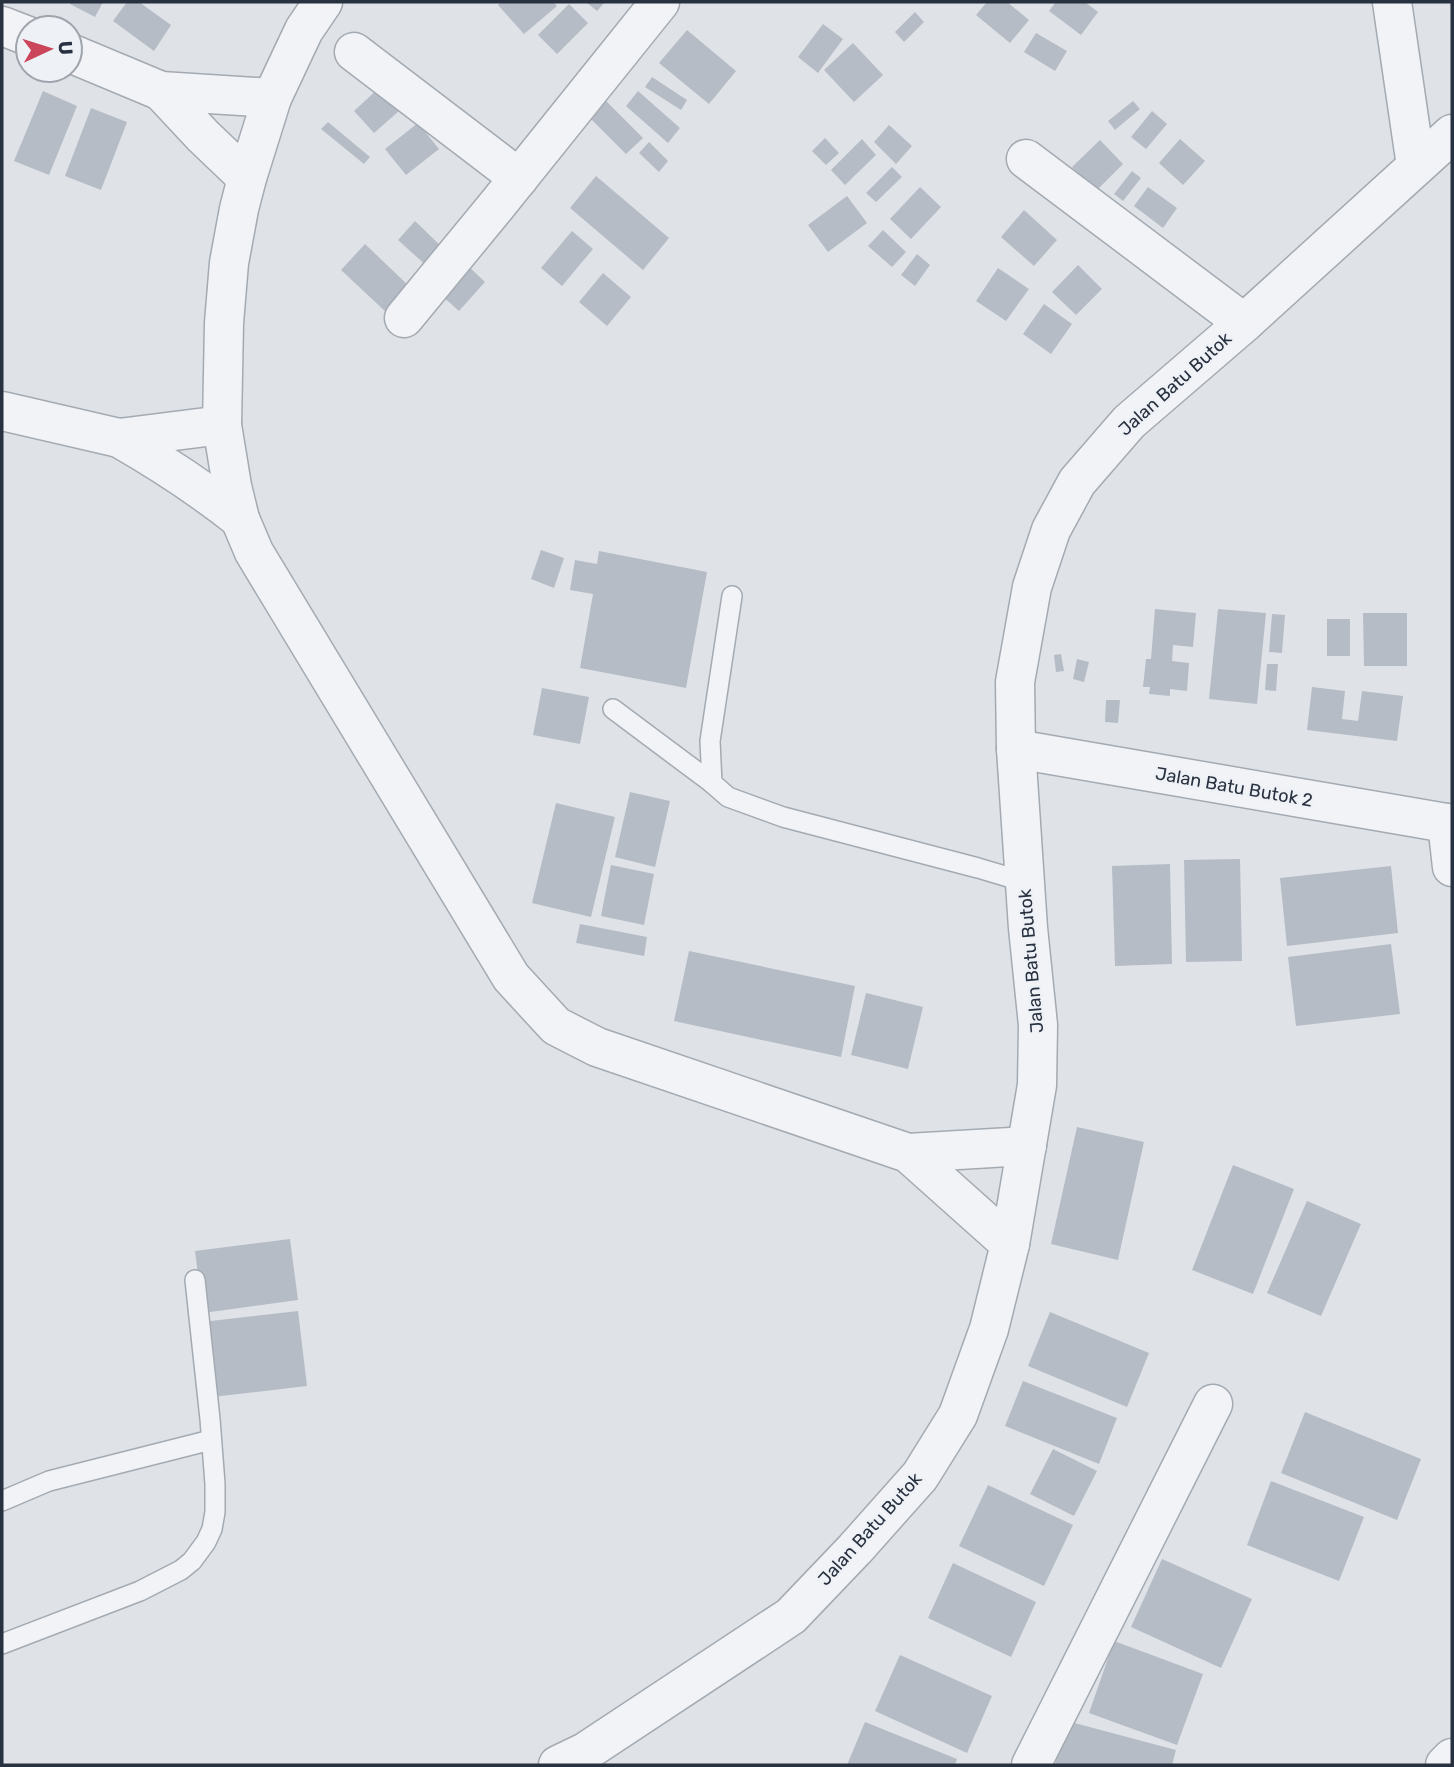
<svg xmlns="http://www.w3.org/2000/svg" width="1454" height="1767" font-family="Rubik,sans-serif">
	<rect width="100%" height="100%" fill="#dfe3e8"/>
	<g fill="#b6bcc5">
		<polygon points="71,2 103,2 95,17 70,4"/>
		<polygon points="127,2 139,2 171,25 154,51 113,21"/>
		<polygon points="501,2 553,2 557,6 524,34 498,5"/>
		<polygon points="586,2 605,2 597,11"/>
		<polygon points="987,2 1007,2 1029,20 1010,43 976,15"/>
		<polygon points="1056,2 1085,2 1098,12 1081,35 1049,11"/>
		<polygon points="569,4 588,23 557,54 538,35"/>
		<polygon points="915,12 924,22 904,42 895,32"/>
		<polygon points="823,24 843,39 818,73 798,57"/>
		<polygon points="687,30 736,71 709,104 659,63"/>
		<polygon points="1036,33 1067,51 1055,71 1024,52"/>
		<polygon points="853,43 883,75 854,102 824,70"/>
		<polygon points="652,77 687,100 681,110 645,87"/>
		<polygon points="379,88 399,111 374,133 354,111"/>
		<polygon points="43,91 77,106 49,175 14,161"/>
		<polygon points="638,91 680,128 668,143 626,106"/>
		<polygon points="606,101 643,138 626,154 589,117"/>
		<polygon points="1133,101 1140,109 1115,130 1108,121"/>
		<polygon points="91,108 127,122 101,190 65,176"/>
		<polygon points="1152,111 1167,124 1146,149 1131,137"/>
		<polygon points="328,122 370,157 364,164 321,129"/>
		<polygon points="418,123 439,149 406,175 385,149"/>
		<polygon points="889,125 912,146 896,164 874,142"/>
		<polygon points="825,138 839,153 826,165 812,151"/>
		<polygon points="862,139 876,155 845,185 831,170"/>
		<polygon points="1180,139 1205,161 1183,185 1159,163"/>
		<polygon points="1100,140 1123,164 1095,192 1072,167"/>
		<polygon points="649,142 668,161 659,172 639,153"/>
		<polygon points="892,167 902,177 876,202 866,193"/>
		<polygon points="1132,171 1141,178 1123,201 1114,194"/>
		<polygon points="596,176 669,238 643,270 570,208"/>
		<polygon points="920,187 941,207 911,239 890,219"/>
		<polygon points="1148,187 1177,208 1163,228 1134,206"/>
		<polygon points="847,196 867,223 828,252 808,225"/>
		<polygon points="1024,210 1057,240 1034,266 1001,237"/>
		<polygon points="415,221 446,251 429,268 398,240"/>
		<polygon points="883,230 906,252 892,267 868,246"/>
		<polygon points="572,231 593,249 562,286 541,268"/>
		<polygon points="365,244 411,288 387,313 341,270"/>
		<polygon points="917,254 930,265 915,286 901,275"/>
		<polygon points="467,265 485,282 459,311 441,295"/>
		<polygon points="1078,265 1102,289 1076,315 1052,292"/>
		<polygon points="998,268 1029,289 1006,321 976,301"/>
		<polygon points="603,273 631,297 607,326 579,302"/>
		<polygon points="1044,304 1072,324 1051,354 1023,334"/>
		<polygon points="541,550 564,558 554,588 531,579"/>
		<polygon points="599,551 707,572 686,688 580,668 593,594 570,590 575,560 597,564"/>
		<polygon points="1155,609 1196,613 1193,647 1173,645 1172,661 1189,663 1187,691 1170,689 1170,696 1149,694 1150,687 1143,687 1146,659 1151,659"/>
		<polygon points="1218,609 1266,613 1257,704 1209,699"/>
		<polygon points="1363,613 1407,613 1407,666 1364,666"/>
		<polygon points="1272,614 1285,615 1282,653 1269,652"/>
		<rect x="1327" y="619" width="23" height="37"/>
		<polygon points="1061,654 1064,671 1056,672 1054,655"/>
		<polygon points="1077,659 1089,662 1084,682 1073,679"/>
		<polygon points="1267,664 1278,664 1276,691 1265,690"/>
		<polygon points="1312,687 1345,691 1342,719 1358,721 1362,691 1403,696 1397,741 1307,730"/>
		<polygon points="542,688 589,697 580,744 533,735"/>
		<polygon points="1106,700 1120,700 1118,723 1105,722"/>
		<polygon points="630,792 670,801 655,867 615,857"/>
		<polygon points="556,803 615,817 591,917 532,903"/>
		<polygon points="1240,859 1242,961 1186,962 1184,860"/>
		<polygon points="1170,864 1172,964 1115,966 1112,866"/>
		<polygon points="611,865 654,874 644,925 601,916"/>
		<polygon points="1391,866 1398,933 1287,946 1280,878"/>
		<polygon points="580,924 647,937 644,956 576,943"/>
		<polygon points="1391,944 1400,1014 1296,1026 1288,957"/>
		<polygon points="689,951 855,986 841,1057 674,1021"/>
		<polygon points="866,993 923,1007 908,1069 851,1055"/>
		<polygon points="1077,1127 1144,1142 1118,1260 1051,1244"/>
		<polygon points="1233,1165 1294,1189 1253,1294 1192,1270"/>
		<polygon points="1307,1201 1361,1224 1321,1316 1267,1293"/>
		<polygon points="290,1239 298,1300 203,1313 195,1251"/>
		<polygon points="298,1311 307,1386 212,1397 202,1322"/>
		<polygon points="1050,1312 1149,1353 1127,1407 1028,1366"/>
		<polygon points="1023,1381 1117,1418 1099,1464 1005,1426"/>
		<polygon points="1305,1412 1421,1459 1397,1520 1281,1473"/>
		<polygon points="1053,1449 1097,1471 1074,1516 1030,1494"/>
		<polygon points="1271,1481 1364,1517 1339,1581 1247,1545"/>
		<polygon points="988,1485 1073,1525 1044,1586 959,1546"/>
		<polygon points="1162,1559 1252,1599 1221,1668 1131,1627"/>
		<polygon points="953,1563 1036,1602 1011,1657 928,1618"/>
		<polygon points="1114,1641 1203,1674 1177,1745 1089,1713"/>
		<polygon points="900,1655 992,1696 967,1753 875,1711"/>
		<polygon points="1067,1721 1176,1750 1172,1765 1055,1765"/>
		<polygon points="865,1722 957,1759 955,1765 847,1765"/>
	</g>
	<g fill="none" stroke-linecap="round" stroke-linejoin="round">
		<defs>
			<g id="service">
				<polyline points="732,596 710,741 712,783 728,797 783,817 978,868 1025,882"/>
				<polyline points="613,709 712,783"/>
				<polyline points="2,1501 49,1481 211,1440"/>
				<polyline points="2,1644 140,1591 181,1570 192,1561 206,1542 212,1529 215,1512 215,1484 210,1419 195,1280"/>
			</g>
			<g id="minor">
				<polyline points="323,2 304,30 272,98 247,178 239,209 229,263 224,323 222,425 232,486 240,519 254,552 511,977 556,1026 597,1047 908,1153 1010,1244"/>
				<polyline points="1392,2 1416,166"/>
				<polyline points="2,26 28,36"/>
				<polyline points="354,52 519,178"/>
				<polyline points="70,53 161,91 272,98"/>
				<polyline points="161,91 203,136 247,178"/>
				<polyline points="1026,159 1244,323"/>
				<polyline points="404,318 497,205 660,2"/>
				<polyline points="2,411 119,438 222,425"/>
				<path d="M119 438C161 462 202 489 240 519"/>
				<polyline points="1016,749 1452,824"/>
				<polyline points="1447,823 1452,867"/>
				<polyline points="908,1153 1027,1146"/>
				<polyline points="558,1765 585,1752 791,1616 855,1549 920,1476 958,1415 989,1329 1010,1244 1037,1085 1038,1025 1028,928 1016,749 1015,682 1032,587 1051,530 1077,482 1129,422 1244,323 1452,134"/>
				<polyline points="1031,1765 1213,1404"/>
				<polyline points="1445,1765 1452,1758"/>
			</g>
		</defs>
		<use href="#service" stroke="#a4aab2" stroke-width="22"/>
		<use href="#minor" stroke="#a4aab2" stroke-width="41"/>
		<use href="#service" stroke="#f2f3f6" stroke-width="19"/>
		<use href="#minor" stroke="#f2f3f6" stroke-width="38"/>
	</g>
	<g text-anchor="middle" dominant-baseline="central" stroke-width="5" stroke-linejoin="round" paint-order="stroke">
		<g font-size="18" fill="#28313f" stroke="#eef1f6">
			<text transform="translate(1175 384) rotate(-42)">Jalan Batu Butok</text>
			<text transform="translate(1234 787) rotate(10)">Jalan Batu Butok 2</text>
			<text transform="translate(1031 961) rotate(-95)">Jalan Batu Butok</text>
			<text transform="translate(870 1529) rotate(-48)">Jalan Batu Butok</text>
		</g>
	</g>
	<rect width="1454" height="1767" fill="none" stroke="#28313f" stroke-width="7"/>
	<g transform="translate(49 49) rotate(86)"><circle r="33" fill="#eef1f6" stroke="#9fa4ad" stroke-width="2"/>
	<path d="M0-5L12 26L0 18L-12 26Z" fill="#cb465b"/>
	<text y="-10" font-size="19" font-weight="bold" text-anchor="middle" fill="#28313f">U</text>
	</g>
</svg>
